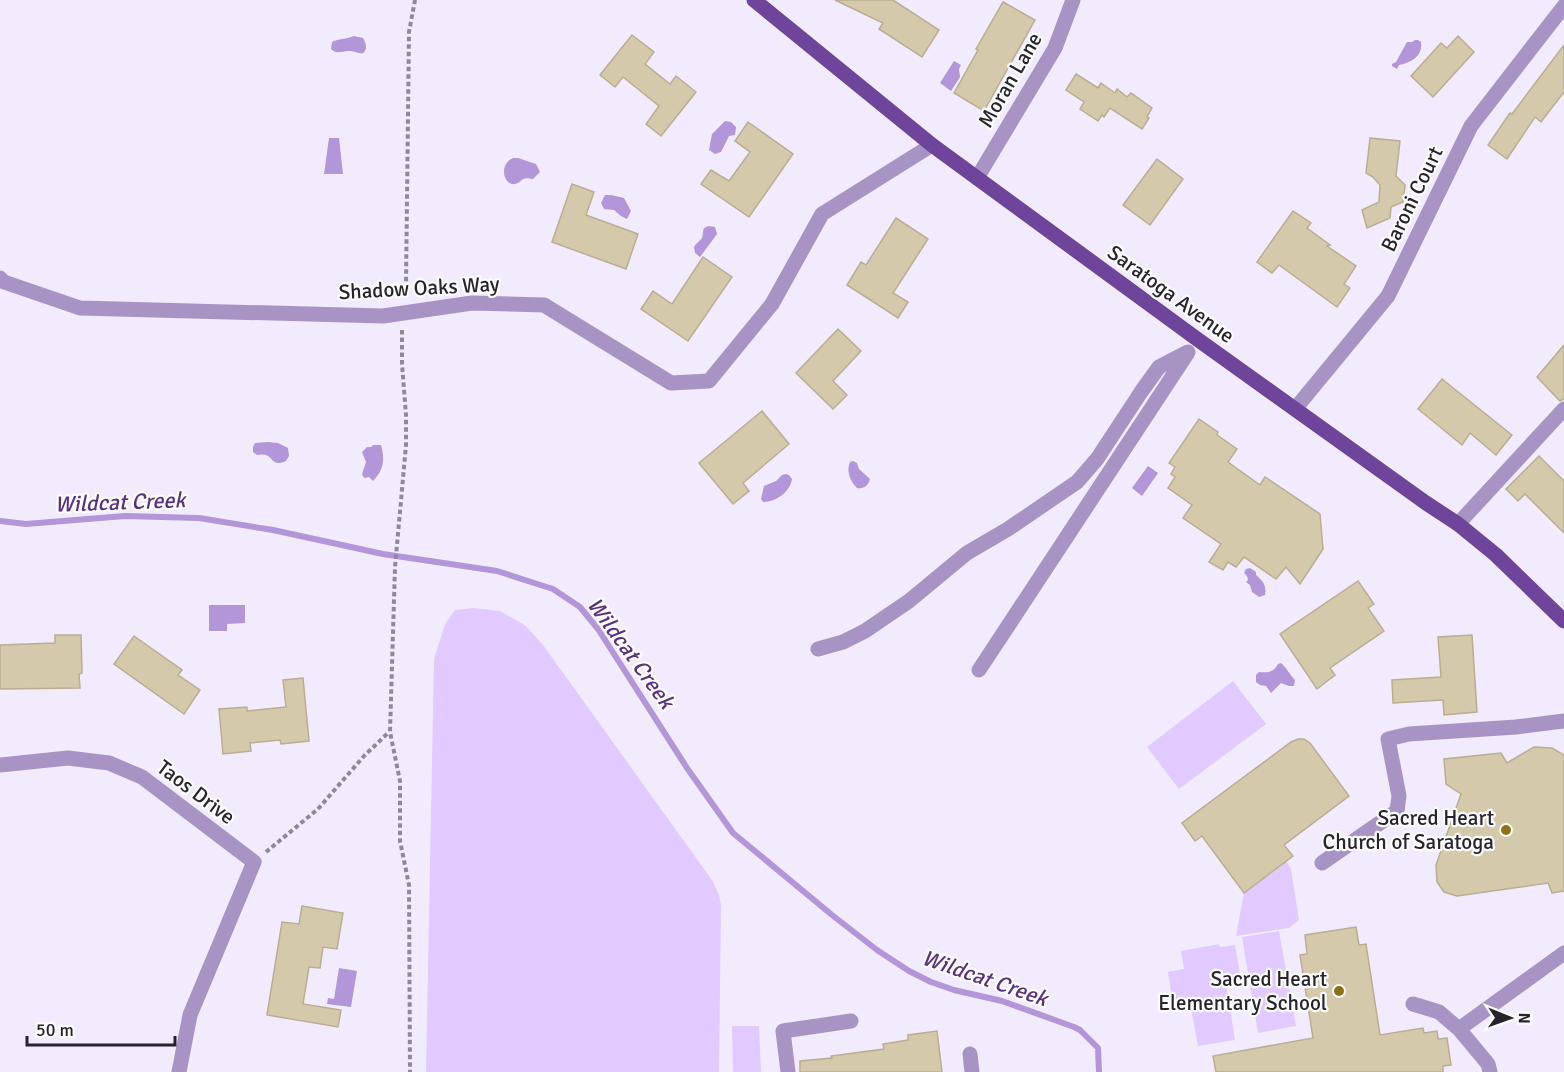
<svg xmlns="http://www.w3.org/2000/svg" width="1564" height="1072" font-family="Signika,sans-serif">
	<rect width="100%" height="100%" fill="#f2ebfd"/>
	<g fill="#e1caff">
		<polygon points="474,608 500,611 526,626 543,645 712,880 719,895 721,905 719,1072 426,1072 434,659 445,624 455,610"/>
		<polygon points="1233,681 1266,724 1179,789 1147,747"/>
		<polygon points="1286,861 1291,869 1299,920 1289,928 1236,936 1244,893"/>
		<polygon points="1279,931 1296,1026 1258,1033 1242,937"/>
		<polygon points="1219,944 1220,947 1235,945 1241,980 1226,983 1235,1040 1198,1046 1190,1003 1173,1006 1168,972 1184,969 1181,951"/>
		<polygon points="732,1026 759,1026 761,1072 733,1072"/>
	</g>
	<g fill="#b395d9">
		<path d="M354 36 363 38C366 43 368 49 363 53 358 54 354 51 349 51 341 51 337 55 331 49L332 42C337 39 347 39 354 36Z"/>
		<path d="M1415 40H1418L1421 42C1423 56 1411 63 1399 65L1397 69 1392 66V64L1396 62 1407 42H1412Z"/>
		<polygon points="954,61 961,65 959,69 960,77 951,91 940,83"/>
		<polygon points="725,121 731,122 736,127 735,135 729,136 721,152 715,154 709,150 712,134"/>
		<polygon points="329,138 339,138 343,174 324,174"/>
		<path d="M513 158H518L536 164 540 172 533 179C519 176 524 182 515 184 504 186 498 165 513 158Z"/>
		<polygon points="605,195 611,195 624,198 631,211 627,219 621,216 614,210 604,209 601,203"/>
		<path d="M709 226 715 227 717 234 700 257 695 253 694 247C696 243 700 241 702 238 704 231 701 228 709 226Z"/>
		<path d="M268 442 278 443 288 448 289 456 286 461C269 469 275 451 257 455L253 452V447L255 443Z"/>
		<path d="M373 445H381C385 459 384 470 373 481L369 477 364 478 362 474 366 462 362 452 367 447H371Z"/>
		<path d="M853 461 857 463 859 469 870 479C868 486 864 489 857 488 850 481 846 471 850 462Z"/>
		<polygon points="1148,466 1158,473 1142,496 1132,488"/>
		<path d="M786 474 789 475 792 479C790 492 776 502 763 502L761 499 764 486 776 481 782 475Z"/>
		<path d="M1250 568 1256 572V575C1263 581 1267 586 1265 595L1259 597 1252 592 1250 585 1246 582 1248 580 1247 576 1244 573 1246 569Z"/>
		<polygon points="209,605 245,605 245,623 227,624 227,631 209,631"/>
		<path d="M1281 663C1286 667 1290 675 1295 680L1294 686H1289L1281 683 1271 693 1266 686 1260 685 1256 682V675L1259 672C1268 673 1274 672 1278 664Z"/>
		<polygon points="339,968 357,971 351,1007 327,1004 328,998 334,999"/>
	</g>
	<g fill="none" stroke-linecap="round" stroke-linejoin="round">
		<polyline stroke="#b395d9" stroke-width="6" points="0,521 26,524 125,516 199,518 273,530 383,554 497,571 553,589 580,607 598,629 687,768 733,833 832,915 877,950 909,971 931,982 954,990 1002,1001 1074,1027 1080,1030 1098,1048 1099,1072"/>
	</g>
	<g fill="#d4c9ab" stroke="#b9ae91" stroke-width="1.5">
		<polygon points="835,0 893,0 939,30 922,57 879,29 883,23"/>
		<polygon points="1003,2 1035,20 984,111 954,93 978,50 976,49"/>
		<polygon points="632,35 654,52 645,64 670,84 676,76 696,92 661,136 646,124 659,106 623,77 615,87 600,75"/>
		<polygon points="1458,36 1474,52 1433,97 1411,76 1441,43 1447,48"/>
		<polygon points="1564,45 1564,92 1541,122 1535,117 1507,159 1488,145 1510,113 1512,114"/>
		<polygon points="1076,74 1098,88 1101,83 1115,93 1117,89 1127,97 1131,93 1152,108 1147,117 1149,118 1142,129 1110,108 1104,117 1102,115 1098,121 1080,109 1084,102 1066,90"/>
		<polygon points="748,122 793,154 749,217 701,184 711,170 729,181 750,152 735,141"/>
		<polygon points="1370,138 1400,141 1396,176 1405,185 1403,202 1391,207 1390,218 1367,228 1362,210 1379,202 1380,185 1373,177 1366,173"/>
		<polygon points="1157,159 1183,179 1150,225 1123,205"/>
		<polygon points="572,184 594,192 586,215 638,234 626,269 552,242"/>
		<polygon points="1293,211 1311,223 1307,228 1330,245 1327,246 1356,266 1344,284 1350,288 1337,307 1279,265 1272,273 1257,262"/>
		<polygon points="896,218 928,239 893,293 908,302 898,318 847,285 861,262 866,265"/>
		<polygon points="703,257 732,277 688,341 641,309 653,291 672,304"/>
		<polygon points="838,329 861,351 833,381 847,395 833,409 796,373"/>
		<polygon points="1564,345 1564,399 1560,401 1537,377"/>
		<polygon points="1442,379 1512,435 1496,455 1470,433 1462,445 1418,409"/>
		<polygon points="762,411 789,444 743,483 749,491 733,504 699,463"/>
		<polygon points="1199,419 1218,432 1217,435 1237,449 1228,462 1260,485 1265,477 1320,514 1323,549 1300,584 1286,567 1276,579 1244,557 1236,567 1228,562 1223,570 1209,562 1221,544 1183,518 1192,505 1168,488 1175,477 1171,474 1175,467 1169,463"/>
		<polygon points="1539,456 1564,481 1564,533 1525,494 1518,501 1506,489"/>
		<polygon points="1358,581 1374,604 1368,608 1384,631 1330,668 1335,675 1317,689 1280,634"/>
		<polygon points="55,635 81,635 82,673 79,674 80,688 0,689 0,645 55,643"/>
		<polygon points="1472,635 1477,712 1444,715 1443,700 1393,703 1392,680 1441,677 1438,637"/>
		<polygon points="134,636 182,670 178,675 200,690 184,714 114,664"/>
		<polygon points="303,678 309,741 281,744 280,740 250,743 251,751 223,754 219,709 247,707 247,711 286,707 283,680"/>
		<polygon points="1298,739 1304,739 1310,743 1349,796 1284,845 1293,856 1244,893 1202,836 1195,841 1182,823 1291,742"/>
		<polygon points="1534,747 1552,748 1564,755 1564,891 1552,893 1548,883 1457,896 1444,892 1437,882 1436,865 1461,794 1446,784 1444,759 1501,753 1507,763"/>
		<polygon points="302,906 343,913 337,949 323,947 320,968 309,967 303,1004 341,1010 338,1027 267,1015 282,922 299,924"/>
		<polygon points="1356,927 1359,945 1366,944 1380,1035 1423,1028 1424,1033 1437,1031 1438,1039 1447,1038 1451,1065 1443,1066 1443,1072 1216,1072 1213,1056 1313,1038 1300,955 1307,954 1305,935"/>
		<polygon points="937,1031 942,1072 800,1072 800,1061 832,1058 831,1056 884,1049 883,1044 908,1040 908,1035"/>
	</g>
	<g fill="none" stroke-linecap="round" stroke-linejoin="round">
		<g stroke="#8e8997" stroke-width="4" stroke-dasharray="4.5 3" stroke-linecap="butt">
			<polyline points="404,296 406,284 409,32 415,0"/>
			<polyline points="402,330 402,364 406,415 406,445 395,567 390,732 400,781 400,841 409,885 410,1072"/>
			<polyline points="266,852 318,809 364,756 389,732"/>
		</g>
		<g stroke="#a894c4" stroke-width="15">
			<polyline points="977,178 1055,48 1073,0"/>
			<polyline points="0,278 4,282 80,308 383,316 472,303 544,305 671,383 709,381 772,304 822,214 932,145"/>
			<polyline points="1295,409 1388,296 1471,126 1564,6"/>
			<polyline points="1458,524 1564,409"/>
			<polyline points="818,649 843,642 865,631 909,601 967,553 1008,529 1077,482 1097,459 1141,392 1159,367 1188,352"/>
			<polyline points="979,670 1187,354"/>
			<polyline points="0,765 68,758 109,763 142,777 254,862 190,1015 179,1072"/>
			<polyline points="1322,863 1397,811 1399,796 1388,739 1409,734 1516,727 1564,721"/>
			<polyline points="1413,1004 1439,1012 1459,1029 1564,953"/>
			<polyline points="1459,1029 1488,1064 1490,1072"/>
			<polyline points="970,1054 972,1072"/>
			<polyline points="788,1072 783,1031 851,1021"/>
		</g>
		<polyline stroke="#6f459b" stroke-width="15" points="754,0 932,145 1197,339 1426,503 1458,524 1496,555 1564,621"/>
	</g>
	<g fill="#8e7115" stroke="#fcfcfc" stroke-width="2">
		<circle cx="1506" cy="830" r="6"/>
		<circle cx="1339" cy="991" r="6"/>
	</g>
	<g text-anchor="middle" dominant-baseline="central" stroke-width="4.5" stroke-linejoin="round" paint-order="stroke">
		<g font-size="21" fill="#27232d" stroke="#fcfcfc">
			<text transform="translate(1010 80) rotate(-60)">Moran Lane</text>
			<text transform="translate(1412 199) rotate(-64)">Baroni Court</text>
			<text transform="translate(419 288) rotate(-3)">Shadow Oaks Way</text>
			<text transform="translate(1171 294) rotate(36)">Saratoga Avenue</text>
			<text transform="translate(196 792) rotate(37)">Taos Drive</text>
		</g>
		<g font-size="21" fill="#27232d" stroke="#fcfcfc" text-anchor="end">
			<text x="1494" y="818">Sacred Heart<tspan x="1494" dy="24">Church of Saratoga</tspan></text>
			<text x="1327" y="979">Sacred Heart<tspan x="1327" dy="24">Elementary School</tspan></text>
		</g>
		<g font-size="22" font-style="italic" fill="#593081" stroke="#fcfcfc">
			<text transform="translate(120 502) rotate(-2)">Wildcat Creek</text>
			<text transform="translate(631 653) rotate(54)">Wildcat Creek</text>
			<text transform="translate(985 978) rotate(19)">Wildcat Creek</text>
		</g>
	</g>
	<g transform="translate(1510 1018) rotate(91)" stroke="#fcfcfc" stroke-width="4.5" paint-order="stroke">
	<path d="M0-4.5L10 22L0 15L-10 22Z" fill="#27232d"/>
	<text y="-9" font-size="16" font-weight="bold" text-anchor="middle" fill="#27232d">N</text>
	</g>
	<path d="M27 1036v9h148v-9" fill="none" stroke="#27232d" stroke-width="3"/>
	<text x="36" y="1036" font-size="18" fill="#27232d" stroke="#fcfcfc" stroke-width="4.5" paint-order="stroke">50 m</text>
</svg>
